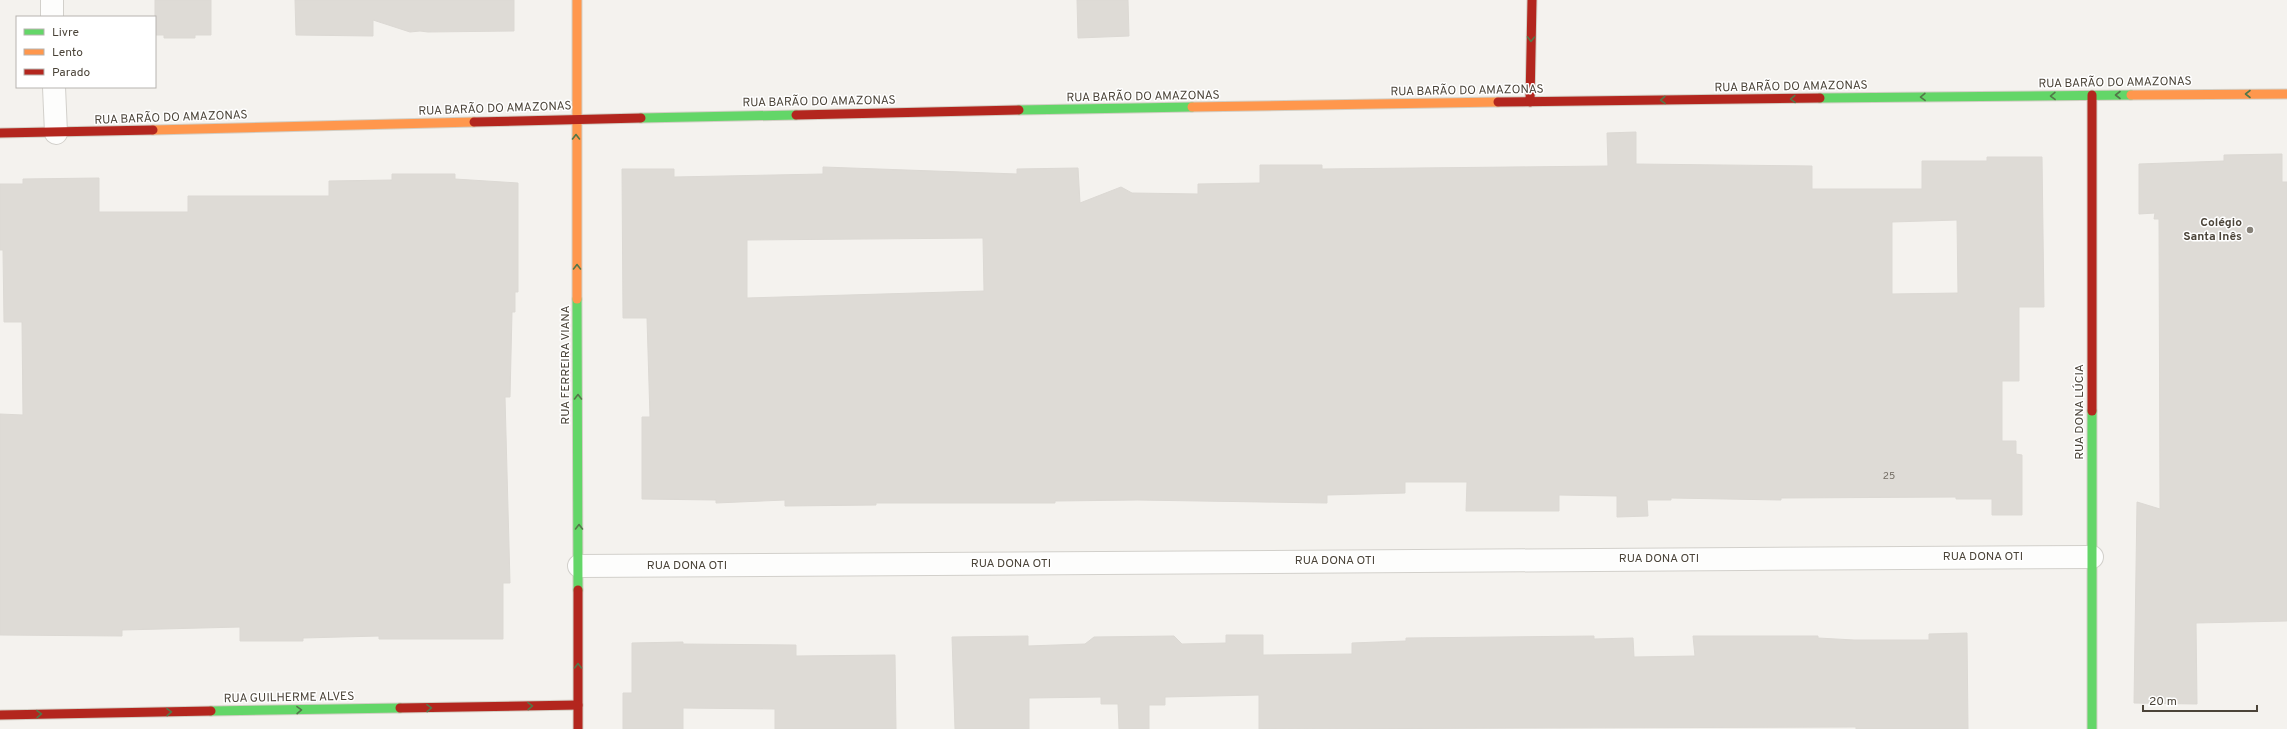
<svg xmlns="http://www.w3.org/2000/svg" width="2287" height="729" font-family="Overpass,sans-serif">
	<rect width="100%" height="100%" fill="#f4f2ee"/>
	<g fill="#dedbd6" stroke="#dcd9d4" fill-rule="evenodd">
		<polygon points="155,0 211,0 211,35 195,35 195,38 164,38 164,35 155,35"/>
		<polygon points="295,0 514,0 514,31 428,32 420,31 410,32 373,20 373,36 296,35"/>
		<polygon points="1077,0 1128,0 1129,36 1078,38"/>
		<path d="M1636 132V164L1812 166V189H1922V161H1987V157H2042L2044 307H2019V381H2002V441H2016V454L2022 455V515H1992V499H1956V497L1781 498V500L1671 498V500H1647L1648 516 1617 517V496L1559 495V511H1466L1467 482H1405V493L1327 495V503L1137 500 1055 501V503H876V505L785 506V500L716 503V500L642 499V417H650L647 318H623L622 169H674V177L823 174V167L1017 174V169L1078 168 1080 203 1121 187 1132 193 1198 194V184L1260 183V165H1322V169L1608 166 1607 133ZM1957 220 1958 293 1892 294V222ZM983 238 984 291 747 298V240Z"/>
		<polygon points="2282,154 2282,182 2287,182 2287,621 2196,623 2197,704 2134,703 2137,502 2160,509 2159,219 2154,219 2155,213 2139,214 2139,164 2224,161 2224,155"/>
		<polygon points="392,174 455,174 455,179 518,183 518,292 515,292 515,312 512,312 510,397 505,397 510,583 503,583 503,639 379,639 379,636 303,638 303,641 240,641 240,627 122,630 122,636 0,635 0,414 23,415 22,322 4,322 3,250 0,250 0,184 23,184 23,179 99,178 99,212 188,212 188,196 329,196 329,181 392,180"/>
		<polygon points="1967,633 1968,729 1856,729 1856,727 1259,729 1259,695 1165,697 1165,705 1149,705 1149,729 1119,729 1118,704 1101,704 1101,697 1029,698 1029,729 955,729 952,637 1028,636 1028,646 1085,644 1094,637 1174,636 1182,644 1226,643 1226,635 1263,635 1263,655 1352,654 1352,643 1406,641 1406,638 1594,636 1594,639 1633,638 1634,657 1695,656 1693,636 1818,636 1818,638 1854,640 1929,640 1929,634"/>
		<polygon points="683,642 683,644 796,645 796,656 895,655 896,729 775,729 775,709 683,708 683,729 623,729 623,693 632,693 632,643"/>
	</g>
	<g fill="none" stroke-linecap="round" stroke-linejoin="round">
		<defs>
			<g id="street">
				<polyline points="52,0 52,17"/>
				<polyline points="54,87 56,133"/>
				<polyline points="579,566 2092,557"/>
			</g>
			<g id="fast">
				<polyline points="1820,98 2131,95"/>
				<polyline points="1019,110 1192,107"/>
				<polyline points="641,118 796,115"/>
				<polyline points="577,299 578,590"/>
				<polyline points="2092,411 2092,729"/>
				<polyline points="211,711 400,708"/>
			</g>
			<g id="slow">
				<polyline points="577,0 577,299"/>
				<polyline points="2131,95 2287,94"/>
				<polyline points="1192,107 1498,102"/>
				<polyline points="153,130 474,122"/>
			</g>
			<g id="jam">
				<polyline points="2092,95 2092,411"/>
				<polyline points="1498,102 1820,98"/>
				<polyline points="1530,102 1532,0"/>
				<polyline points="796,115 1019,110"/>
				<polyline points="474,122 641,118"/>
				<polyline points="0,133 153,130"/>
				<polyline points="578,590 578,729"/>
				<polyline points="400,708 578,705"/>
				<polyline points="0,715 211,711"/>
			</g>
		</defs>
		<use href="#street" stroke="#d2d0cb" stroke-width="24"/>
		<use href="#fast" stroke="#d3cfc5" stroke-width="11"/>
		<use href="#slow" stroke="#d3cfc5" stroke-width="11"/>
		<use href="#jam" stroke="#d3cfc5" stroke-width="11"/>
		<use href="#street" stroke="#fdfdfc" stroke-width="22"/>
		<use href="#fast" stroke="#63d668" stroke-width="9"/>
		<use href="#slow" stroke="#ff974d" stroke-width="9"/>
		<use href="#jam" stroke="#b3261e" stroke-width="9"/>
	</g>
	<defs><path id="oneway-chevron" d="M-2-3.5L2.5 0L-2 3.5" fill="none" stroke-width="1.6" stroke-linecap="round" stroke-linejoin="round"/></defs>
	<g stroke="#537749">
		<use href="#oneway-chevron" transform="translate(1531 39) rotate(91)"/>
		<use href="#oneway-chevron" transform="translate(2248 94) rotate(180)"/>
		<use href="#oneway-chevron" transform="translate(2118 95) rotate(180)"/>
		<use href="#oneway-chevron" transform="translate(2053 96) rotate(179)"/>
		<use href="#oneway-chevron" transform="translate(1923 97) rotate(179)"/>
		<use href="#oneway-chevron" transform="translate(1793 99) rotate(179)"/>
		<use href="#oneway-chevron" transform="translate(1663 100) rotate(179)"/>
		<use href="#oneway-chevron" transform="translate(576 137) rotate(-90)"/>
		<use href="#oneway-chevron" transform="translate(577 267) rotate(-90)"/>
		<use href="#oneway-chevron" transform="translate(578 397) rotate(-90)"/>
		<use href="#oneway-chevron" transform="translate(579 527) rotate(-90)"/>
		<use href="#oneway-chevron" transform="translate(578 666) rotate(-90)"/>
		<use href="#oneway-chevron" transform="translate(530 706) rotate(-1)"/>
		<use href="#oneway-chevron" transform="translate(429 708) rotate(-1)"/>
		<use href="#oneway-chevron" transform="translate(299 710) rotate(-1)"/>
		<use href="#oneway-chevron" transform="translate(169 712) rotate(-1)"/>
		<use href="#oneway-chevron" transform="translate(39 714) rotate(-1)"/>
	</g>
	<circle fill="#868178" stroke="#fff" stroke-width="1.5" cx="2250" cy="230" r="4"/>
	<g text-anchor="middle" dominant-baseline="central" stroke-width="3" stroke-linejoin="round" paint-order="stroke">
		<g font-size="10" fill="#706a61">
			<text x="1889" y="476">25</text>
		</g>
		<g font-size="12" fill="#4b4439" stroke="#fff">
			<text transform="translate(2115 83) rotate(-1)">RUA BARÃO DO AMAZONAS</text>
			<text transform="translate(1791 87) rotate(-1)">RUA BARÃO DO AMAZONAS</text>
			<text transform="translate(1467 91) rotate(-1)">RUA BARÃO DO AMAZONAS</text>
			<text transform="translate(1143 97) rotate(-1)">RUA BARÃO DO AMAZONAS</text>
			<text transform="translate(819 102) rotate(-1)">RUA BARÃO DO AMAZONAS</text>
			<text transform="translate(495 109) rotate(-2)">RUA BARÃO DO AMAZONAS</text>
			<text transform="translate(171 118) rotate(-2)">RUA BARÃO DO AMAZONAS</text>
			<text transform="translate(566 365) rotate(-90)">RUA FERREIRA VIANA</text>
			<text transform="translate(2080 412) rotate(-90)">RUA DONA LÚCIA</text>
			<text x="1983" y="557">RUA DONA OTI</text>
			<text x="1659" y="559">RUA DONA OTI</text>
			<text x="1335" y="561">RUA DONA OTI</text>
			<text x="1011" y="564">RUA DONA OTI</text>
			<text x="687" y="566">RUA DONA OTI</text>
			<text transform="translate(289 698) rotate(-1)">RUA GUILHERME ALVES</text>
		</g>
		<g font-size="12" font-weight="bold" fill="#4b4439" stroke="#fff" text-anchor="end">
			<text x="2242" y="223">Colégio<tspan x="2242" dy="14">Santa Inês</tspan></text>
		</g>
	</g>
	<rect x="16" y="16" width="140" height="72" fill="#ffffff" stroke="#b7b4b0"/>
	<rect x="24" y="29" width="20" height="6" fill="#63d668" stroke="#b7b4b0"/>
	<text x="52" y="36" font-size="12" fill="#4b4439">Livre</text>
	<rect x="24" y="49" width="20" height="6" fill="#ff974d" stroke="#b7b4b0"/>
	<text x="52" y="56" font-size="12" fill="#4b4439">Lento</text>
	<rect x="24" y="69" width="20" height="6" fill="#b3261e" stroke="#b7b4b0"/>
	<text x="52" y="76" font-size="12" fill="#4b4439">Parado</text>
	<path d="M2143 705v6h114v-6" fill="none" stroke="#4b4439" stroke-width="2"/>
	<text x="2149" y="705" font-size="12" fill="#4b4439" stroke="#ffffff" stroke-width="3" paint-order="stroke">20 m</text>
</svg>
